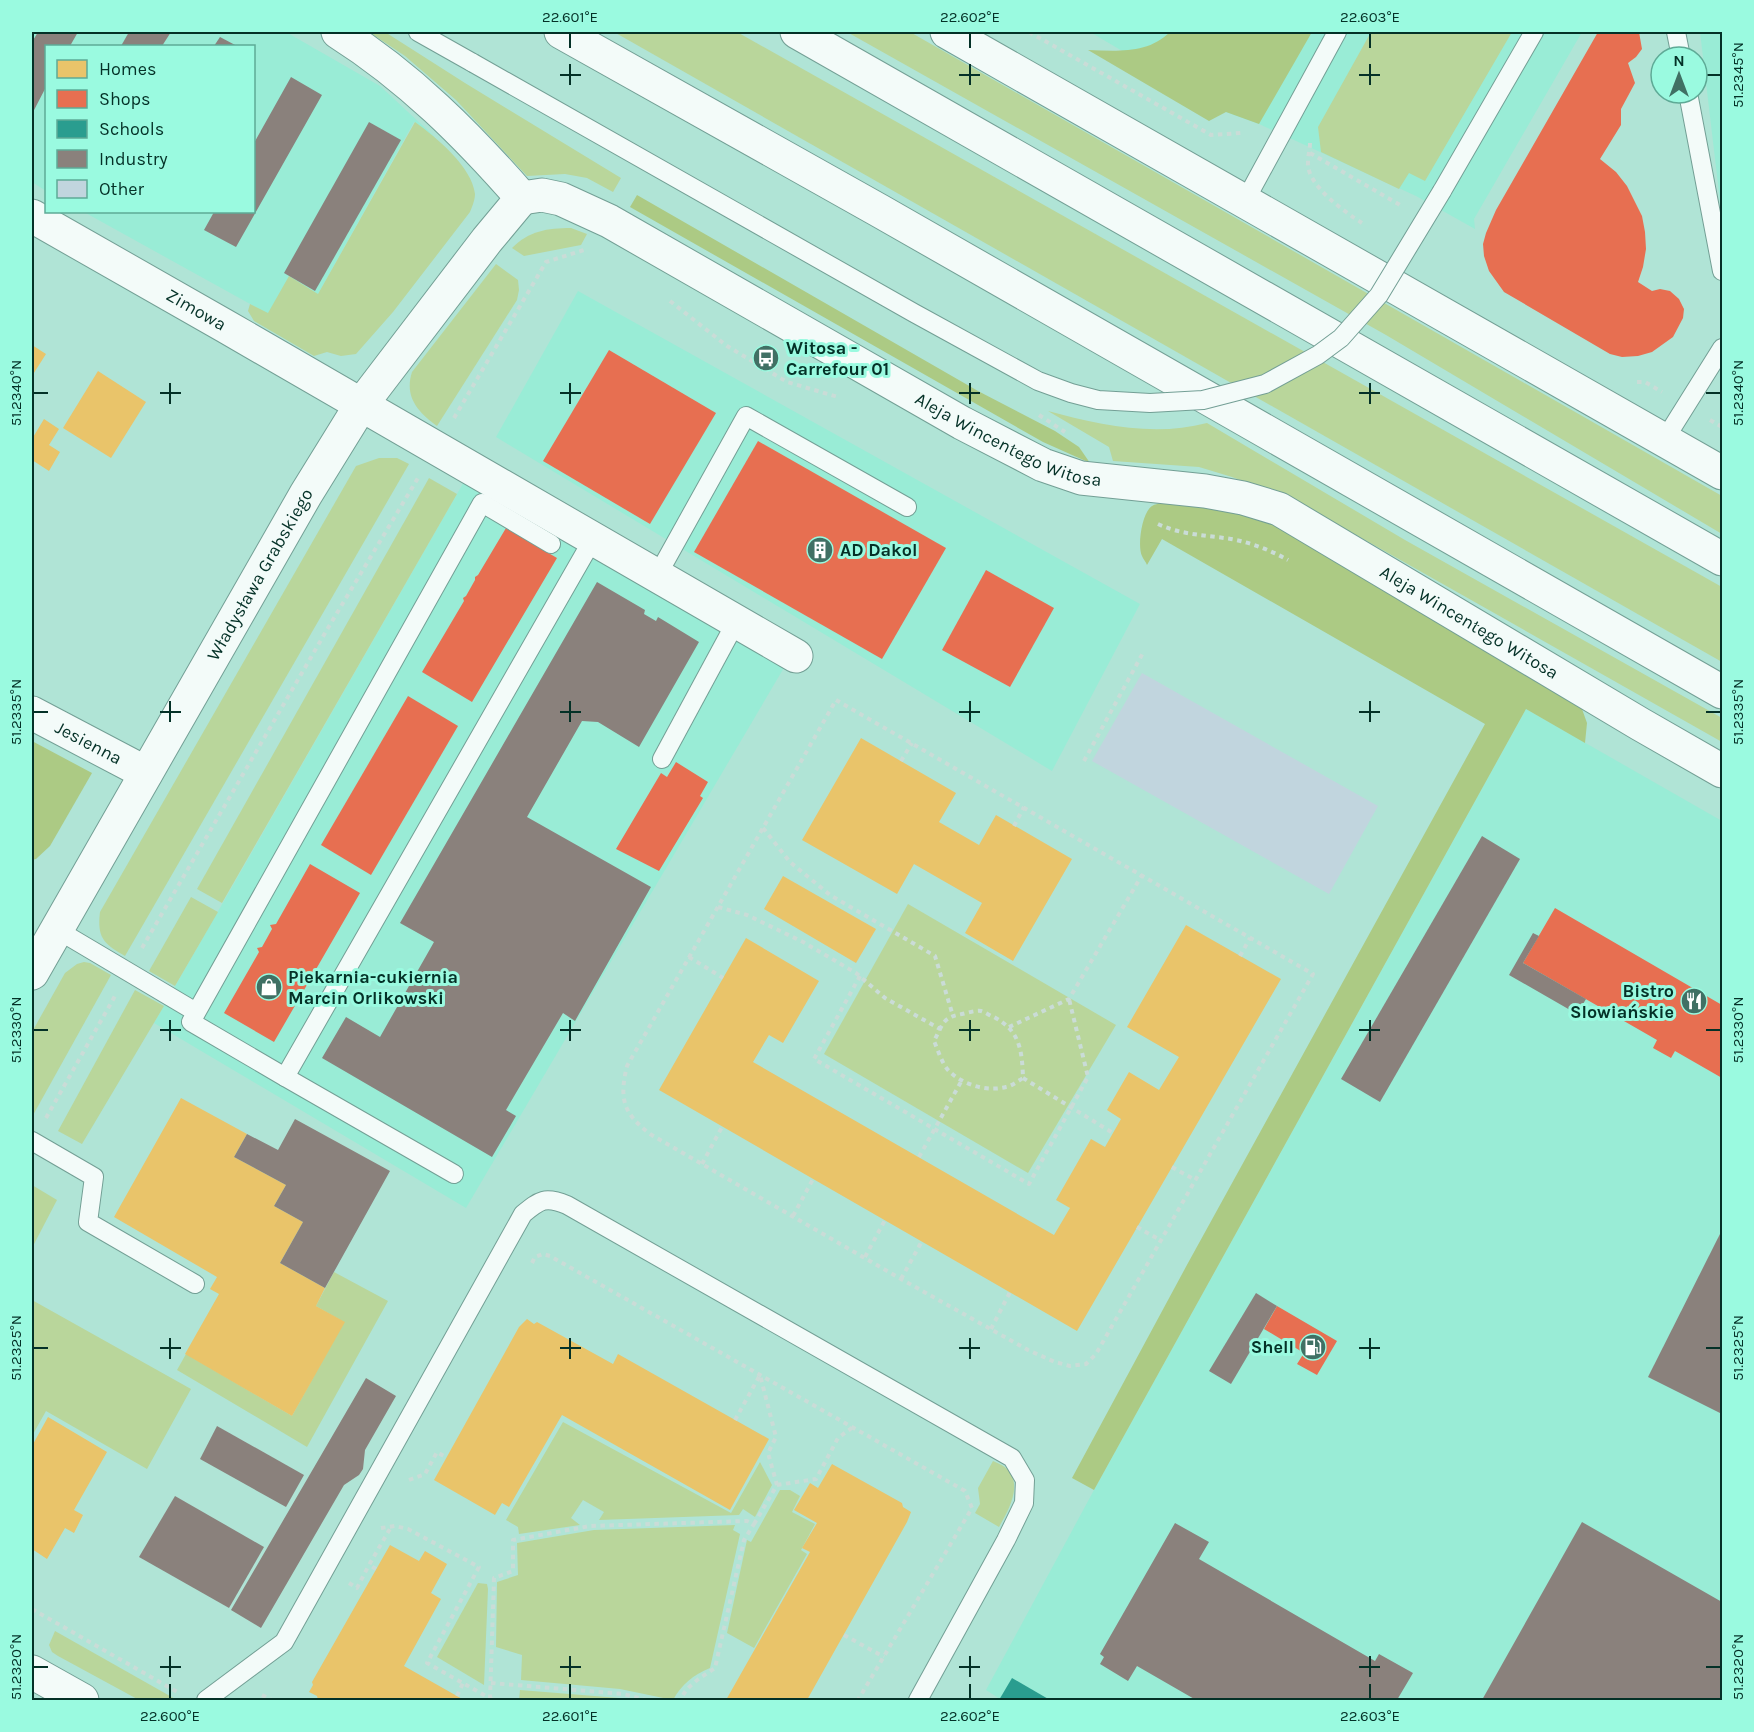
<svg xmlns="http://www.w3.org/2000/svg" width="1754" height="1732" font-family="Karla,sans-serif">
	<rect width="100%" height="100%" fill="#b0e4d6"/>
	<g fill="#99ecd6">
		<polygon points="32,32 286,32 380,86 435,137 414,122 318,294 268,314 84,212 254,212 254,46 46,46 46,191 32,182"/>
		<polygon points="1090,32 1582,32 1474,219 1475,229 1416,196 1259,124 1226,112"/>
		<polygon points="1700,32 1722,32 1722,218"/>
		<polygon points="578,291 1140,604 1052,771 496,437"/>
		<polygon points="465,480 785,666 466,1208 154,1023"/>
		<polygon points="1526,709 1722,821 1722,1700 999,1700 1000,1699 986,1690 1094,1490"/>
	</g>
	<g fill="#b9d69b">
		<polygon points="369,32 385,32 465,83 621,178 613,192 587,178 565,174 527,176 456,100 405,56"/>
		<polygon points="614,32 737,32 1722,587 1722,662"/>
		<polygon points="847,32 910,32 1722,496 1722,534 1386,335"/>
		<polygon points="1371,32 1512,32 1425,181 1409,173 1399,189 1321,152 1318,127"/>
		<path d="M415 122C436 137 472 167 475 194 475 200 472 207 470 212L393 312 356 354 341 356 327 352 314 356 254 321 248 311 250 304 268 313 289 276 318 294Z"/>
		<path d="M571 228 587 234 581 245 524 256 512 248C529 231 547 228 571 228Z"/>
		<path d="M496 264 518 280 519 290 517 300 437 426C418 412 404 397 412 372Z"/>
		<path d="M1048 411C1100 425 1154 437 1207 423L1405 540 1722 718V742L1296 501 1232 477 1199 467 1113 461 1109 447Z"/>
		<path d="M379 458H397L409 464 125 956C103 944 97 937 100 912L356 466Z"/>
		<polygon points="429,478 457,494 222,903 197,889"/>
		<polygon points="191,897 218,912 175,986 149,971"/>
		<polygon points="908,904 1116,1025 1028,1173 824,1054"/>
		<polygon points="84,962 90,963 111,975 32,1117 32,1032 65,973 77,964"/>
		<polygon points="135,990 164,1006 82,1144 58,1131"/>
		<polygon points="32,1185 57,1200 32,1248"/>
		<polygon points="334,1272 388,1301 307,1447 177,1370 186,1354 292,1416 344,1322 316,1306"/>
		<polygon points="32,1300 191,1389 147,1469 46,1411 32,1436"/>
		<polygon points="563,1422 731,1513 760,1462 772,1485 755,1517 743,1509 739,1515 599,1520 604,1512 583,1500 571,1518 580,1525 519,1534 518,1527 506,1520"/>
		<path d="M993 1461C997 1463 1003 1465 1006 1468 1024 1484 1008 1511 999 1527L975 1513 980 1504 978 1488Z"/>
		<polygon points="780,1490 790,1490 800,1496 792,1512 815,1524 801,1550 807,1554 754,1648 727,1633 747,1540 751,1542"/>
		<path d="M735 1525 733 1530 740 1534 710 1668C693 1675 682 1684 673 1700L620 1689 521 1680 522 1655 496 1647 497 1582 518 1575 517 1543 594 1530Z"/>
		<polygon points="478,1583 487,1584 488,1589 484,1685 437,1657"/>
		<polygon points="55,1631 177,1700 139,1700 58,1656 52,1652 49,1645"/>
		<polygon points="520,1690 619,1698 627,1700 519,1700"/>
	</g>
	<g fill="#acca84">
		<path d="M1170 32H1312L1259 124 1226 112 1209 121 1088 50C1117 51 1148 54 1170 32Z"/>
		<polygon points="637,195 978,391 1055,431 1079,447 1090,463 1043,442 630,207"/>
		<path d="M1161 503 1202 504 1275 524 1582 709 1587 723 1585 743 1526 709 1094 1490 1072 1478 1188 1263 1485 724 1162 539 1147 565C1146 562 1143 559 1142 556 1137 546 1142 512 1152 506 1155 504 1158 504 1161 503Z"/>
		<polygon points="32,741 92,773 50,846 36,859 32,860"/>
	</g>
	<g fill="#e9c46a">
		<polygon points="32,345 46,354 32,376"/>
		<polygon points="98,371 146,402 111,458 63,428"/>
		<polygon points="44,419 59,429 49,445 60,452 49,471 32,460 32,439"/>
		<polygon points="861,738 956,793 939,822 979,845 996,815 1072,859 1013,961 965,933 982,903 914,864 897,894 802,840"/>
		<polygon points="783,876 876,929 856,963 764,909"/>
		<polygon points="1186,925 1281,979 1077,1331 659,1090 746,938 819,981 783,1043 769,1035 753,1062 1054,1235 1070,1208 1056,1200 1091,1139 1105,1147 1121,1119 1107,1110 1129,1072 1159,1090 1179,1057 1127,1027"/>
		<polygon points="181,1098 247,1134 234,1157 286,1185 274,1206 303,1222 280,1263 325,1288 316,1306 345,1322 292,1416 185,1354 219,1294 210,1289 217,1277 114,1217"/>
		<polygon points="527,1319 534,1324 537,1322 613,1364 618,1354 769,1439 730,1510 562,1415 509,1507 502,1503 495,1515 434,1480 519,1327"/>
		<polygon points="48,1417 107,1452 74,1510 83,1515 74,1533 65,1528 47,1559 32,1549 32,1446"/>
		<polygon points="832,1464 902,1503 903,1507 911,1512 907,1522 807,1700 726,1700 810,1552 802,1548 817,1523 794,1510 810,1483 818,1488"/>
		<polygon points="390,1545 419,1561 425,1551 447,1564 431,1593 441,1599 404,1666 464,1700 318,1700 317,1696 309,1692 313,1685 312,1682"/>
	</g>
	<g fill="#e76f51">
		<polygon points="1598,32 1639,32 1642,49 1636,57 1628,63 1635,83 1621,109 1621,125 1600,159 1616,172 1627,186 1642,216 1645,232 1646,249 1643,267 1638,282 1652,291 1660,289 1670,291 1679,299 1684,309 1683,318 1673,337 1652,352 1638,356 1622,357 1610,354 1504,292 1489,271 1484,256 1483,244 1486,233 1496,210"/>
		<polygon points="609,350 716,413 650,524 543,461"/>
		<polygon points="758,441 946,548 882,659 694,552"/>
		<polygon points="506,528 557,558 472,702 422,672 464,601 463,598 466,596 475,580 475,577 478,575"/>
		<polygon points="986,570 1054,608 1010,687 942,650"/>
		<polygon points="408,696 458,726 371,875 321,845"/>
		<polygon points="676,762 708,782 700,796 703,798 659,871 616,849 661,773 667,777"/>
		<polygon points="310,864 360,893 274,1042 224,1013 259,952 257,948 262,947 272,929 270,925 276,924"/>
		<polygon points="1555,908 1722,1005 1722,1078 1675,1051 1671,1058 1653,1048 1657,1040 1523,963"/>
		<polygon points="1277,1306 1337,1341 1317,1375 1297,1364 1304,1353 1264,1329"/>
	</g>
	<polygon fill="#2a9d8f" points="1012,1678 1050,1700 999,1700"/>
	<g fill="#8a817c">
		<polygon points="38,32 78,32 70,46 46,46 46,87 32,114 32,42"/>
		<polygon points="129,32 171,32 162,46 121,46"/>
		<polygon points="220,37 237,46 214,46"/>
		<polygon points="291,77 322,95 236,247 204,230 214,212 254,212 254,143"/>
		<polygon points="369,122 401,140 315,291 284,273"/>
		<polygon points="597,582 645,610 644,614 656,621 658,617 699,642 639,747 598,722 582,721 527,817 651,887 575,1021 563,1013 506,1110 516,1116 492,1157 322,1058 346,1017 380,1037 434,942 400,923"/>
		<polygon points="1482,836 1520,859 1380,1102 1341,1079"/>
		<polygon points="1533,933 1539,936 1523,963 1586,999 1577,1014 1509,975"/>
		<polygon points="295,1119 390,1171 325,1288 280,1263 303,1222 274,1206 286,1185 234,1157 247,1134 278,1150"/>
		<polygon points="1722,1230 1722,1414 1648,1377"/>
		<polygon points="1256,1293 1277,1306 1231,1384 1209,1371"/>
		<polygon points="366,1378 396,1396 365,1450 363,1469 359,1475 344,1485 261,1628 231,1610"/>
		<polygon points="217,1426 304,1475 286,1507 200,1459"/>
		<polygon points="175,1496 264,1547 229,1608 139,1557"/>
		<polygon points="1582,1522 1722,1602 1721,1700 1482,1700"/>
		<polygon points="1175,1523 1209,1542 1199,1559 1375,1661 1379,1654 1413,1673 1397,1700 1196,1700 1137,1666 1128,1681 1100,1664 1104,1657 1100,1654"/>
	</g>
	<polygon fill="#c1d5de" points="1142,673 1378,806 1329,894 1092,761"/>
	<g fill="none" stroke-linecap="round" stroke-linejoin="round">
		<defs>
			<g id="lane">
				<polyline points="418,32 473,63"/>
				<polyline points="1676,32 1681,57"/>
				<polyline points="1688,93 1722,271"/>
				<polyline points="1442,191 1534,32"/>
				<polyline points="1245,201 1337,32"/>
				<polyline points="1665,439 1722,348"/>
				<polyline points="551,544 482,503 191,1022 285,1077 593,539"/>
				<polyline points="657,576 746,416 907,507"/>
				<polyline points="662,759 736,622"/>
				<polyline points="56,929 196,1012"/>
				<polyline points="285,1077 454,1174"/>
				<polyline points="32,1141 94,1177 88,1222 195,1284"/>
				<path d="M206 1700 284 1642 523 1214C540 1200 545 1196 567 1205L1012 1458 1025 1480 1024 1503 1006 1540 918 1700"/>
			</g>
			<g id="street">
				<path d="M338 32C409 77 467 135 522 198"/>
				<polyline points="947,32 1722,473"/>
				<path id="s1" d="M522 198 542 195 561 199 609 221 962 423 1043 465 1081 478 1205 491 1243 498 1279 509 1640 724 1722 771"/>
				<path id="s2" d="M32 216 225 326 796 656"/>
				<path id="s3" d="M32 713 146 773"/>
				<path id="s4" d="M32 973 306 494 361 405 487 240 522 198"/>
				<polyline points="32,1672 82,1700"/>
			</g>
			<g id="primary">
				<polyline points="561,32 880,211 1722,692"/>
				<polyline points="797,32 1722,559"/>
			</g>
		</defs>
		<use href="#lane" stroke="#739f95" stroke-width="20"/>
		<use href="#street" stroke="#739f95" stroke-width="35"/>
		<use href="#primary" stroke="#739f95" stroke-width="35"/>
		<g stroke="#cadcd7" stroke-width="4" stroke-dasharray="4.5 4.5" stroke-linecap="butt">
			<polyline points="1029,32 1211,135 1241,133"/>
			<path d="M1310 143C1310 150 1308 155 1308 162 1306 185 1345 212 1362 223"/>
			<polyline points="1310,153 1400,205"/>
			<polyline points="670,301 727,346 787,382 838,397"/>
			<polyline points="1637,382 1645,382 1662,392"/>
			<polyline points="1039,415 1065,432"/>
			<polyline points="454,418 546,262 584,250"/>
			<polyline points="1710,420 1722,427"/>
			<path d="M1158 524C1181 535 1206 535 1231 539 1252 543 1270 550 1288 560"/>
			<path d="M836 700 1313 974 1096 1354 1086 1364 1070 1366 1055 1362 1028 1350 901 1279 650 1134C623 1113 619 1099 627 1066Z"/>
			<polyline points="901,761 912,743"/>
			<polyline points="1084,761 1144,651"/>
			<polyline points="1014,826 1024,807"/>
			<polyline points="763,828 790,862 830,895 935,956 953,1016"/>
			<path d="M718 907 747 915 803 942 856 973 885 998 940 1029 934 1041C938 1050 942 1064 949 1071 963 1085 987 1092 1006 1087 1012 1086 1018 1081 1023 1078 1022 1050 1020 1031 994 1017 990 1016 985 1012 981 1011 976 1010 967 1013 962 1014 951 1016 945 1018 940 1029"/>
			<polyline points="142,948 328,628 418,478"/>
			<polyline points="1240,956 1250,938"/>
			<polyline points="689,957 723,978"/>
			<polyline points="860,976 814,1059 1029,1184 1088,1077 1069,999"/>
			<polyline points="1009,1027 1069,999 1142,875"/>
			<polyline points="1023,1078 1113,1133"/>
			<polyline points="46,1118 115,996"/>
			<polyline points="919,1157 962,1080"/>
			<polyline points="702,1164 722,1127"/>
			<polyline points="1172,1167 1195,1180"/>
			<polyline points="793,1216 813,1179"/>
			<polyline points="1137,1227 1160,1240"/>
			<polyline points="865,1257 885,1220"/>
			<polyline points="532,1263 535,1257 543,1254 550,1256 965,1491 972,1508 858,1700"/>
			<polyline points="901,1279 922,1241"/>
			<polyline points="991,1329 1010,1292"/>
			<polyline points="735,1420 760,1375"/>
			<polyline points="409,1480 425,1474 437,1452 447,1458"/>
			<polyline points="777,1485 816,1479 838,1438 853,1427"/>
			<polyline points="754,1524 777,1485 768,1453 776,1437 760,1375"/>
			<polyline points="381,1528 395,1526 408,1529 479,1567 427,1663 493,1700"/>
			<polyline points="376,1569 369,1565 391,1527"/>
			<polyline points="349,1583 357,1588 369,1565"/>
			<polyline points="32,1609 179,1693"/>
			<polyline points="844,1635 884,1657"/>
			<polyline points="491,1683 623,1694 646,1700"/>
			<polyline points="262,1695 272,1700"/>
			<polyline points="457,1696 463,1683"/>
			<path d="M490 1699 494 1578 513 1571V1540L590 1526 747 1521 754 1524 744 1540 715 1668C702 1677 685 1686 681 1700"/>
		</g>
		<use href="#lane" stroke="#f3fbf9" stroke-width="18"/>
		<use href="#street" stroke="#f3fbf9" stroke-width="33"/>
		<use href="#primary" stroke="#f3fbf9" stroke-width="33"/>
		<defs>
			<polyline id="lane-bridge" points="473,63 914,313 1038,381 1071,393 1098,400 1150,403 1203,400 1265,384 1318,355 1341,338 1379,295 1442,191"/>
		</defs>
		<use href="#lane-bridge" stroke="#739f95" stroke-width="20" stroke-linecap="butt"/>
		<use href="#lane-bridge" stroke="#f3fbf9" stroke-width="18"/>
	</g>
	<path fill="none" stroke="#043127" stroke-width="2" d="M570 33V48M970 33V48M1370 33V48M570 64V85M970 64V85M1370 64V85M560 75H581M959 75H980M1359 75H1380M1706 75H1721M170 383V404M570 383V404M970 383V404M1370 383V404M33 393H48M160 393H181M560 393H581M959 393H980M1359 393H1380M1706 393H1721M170 701V722M570 701V722M970 701V722M1370 701V722M33 712H48M160 712H181M560 712H581M959 712H980M1359 712H1380M1706 712H1721M170 1020V1041M570 1020V1041M970 1020V1041M1370 1020V1041M33 1030H48M160 1030H181M560 1030H581M959 1030H980M1359 1030H1380M1706 1030H1721M170 1338V1359M570 1338V1359M970 1338V1359M1370 1338V1359M33 1348H48M160 1348H181M560 1348H581M959 1348H980M1359 1348H1380M1706 1348H1721M170 1656V1677M570 1656V1677M970 1656V1677M1370 1656V1677M33 1667H48M160 1667H181M560 1667H581M959 1667H980M1359 1667H1380M1706 1667H1721M170 1684V1699M570 1684V1699M970 1684V1699M1370 1684V1699"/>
	<defs>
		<symbol id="bus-disc" viewBox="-11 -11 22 22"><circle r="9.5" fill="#407064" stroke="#9afae0"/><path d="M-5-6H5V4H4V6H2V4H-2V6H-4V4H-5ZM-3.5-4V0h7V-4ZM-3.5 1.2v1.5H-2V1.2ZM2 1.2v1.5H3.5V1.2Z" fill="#fff"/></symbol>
		<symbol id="building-disc" viewBox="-11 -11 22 22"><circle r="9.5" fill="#407064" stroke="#9afae0"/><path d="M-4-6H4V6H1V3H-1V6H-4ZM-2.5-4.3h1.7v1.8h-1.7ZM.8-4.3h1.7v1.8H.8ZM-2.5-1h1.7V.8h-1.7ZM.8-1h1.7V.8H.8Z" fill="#fff"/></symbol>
		<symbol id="shop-disc" viewBox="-11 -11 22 22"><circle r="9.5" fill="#407064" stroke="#9afae0"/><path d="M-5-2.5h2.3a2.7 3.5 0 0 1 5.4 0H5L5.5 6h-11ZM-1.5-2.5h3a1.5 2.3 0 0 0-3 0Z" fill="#fff"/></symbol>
		<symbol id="restaurant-disc" viewBox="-11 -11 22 22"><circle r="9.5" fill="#407064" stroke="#9afae0"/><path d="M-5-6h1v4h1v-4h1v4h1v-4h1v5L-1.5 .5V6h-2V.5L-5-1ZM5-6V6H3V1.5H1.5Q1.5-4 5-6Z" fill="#fff"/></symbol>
		<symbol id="fuel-disc" viewBox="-11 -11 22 22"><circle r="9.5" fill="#407064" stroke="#9afae0"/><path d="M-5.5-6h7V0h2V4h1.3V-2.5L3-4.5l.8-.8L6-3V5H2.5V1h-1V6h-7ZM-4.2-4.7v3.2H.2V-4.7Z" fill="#fff"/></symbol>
	</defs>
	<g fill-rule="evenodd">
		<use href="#bus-disc" x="751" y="343" width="30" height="30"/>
		<use href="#building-disc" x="805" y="535" width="30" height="30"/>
		<use href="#shop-disc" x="254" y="972" width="30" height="30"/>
		<use href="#restaurant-disc" x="1679" y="986" width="30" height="30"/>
		<use href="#fuel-disc" x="1298" y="1332" width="30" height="30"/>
	</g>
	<g text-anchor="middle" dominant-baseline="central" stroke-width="6" stroke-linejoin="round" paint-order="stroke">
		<g font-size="18" fill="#043127" stroke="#9afae0">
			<text stroke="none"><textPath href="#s2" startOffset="189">Zimowa</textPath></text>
			<text stroke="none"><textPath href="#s1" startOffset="549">Aleja Wincentego Witosa</textPath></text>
			<text stroke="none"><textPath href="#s4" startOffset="459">Władysława Grabskiego</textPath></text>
			<text stroke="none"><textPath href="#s1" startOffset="1053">Aleja Wincentego Witosa</textPath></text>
			<text stroke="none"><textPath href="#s3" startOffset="64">Jesienna</textPath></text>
		</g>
		<g font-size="18" font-weight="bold" fill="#043127" stroke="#9afae0" text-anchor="start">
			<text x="786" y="348">Witosa -<tspan x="786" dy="21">Carrefour 01</tspan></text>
			<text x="840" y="550">AD Dakol</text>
			<text x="288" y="977">Piekarnia-cukiernia<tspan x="288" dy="21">Marcin Orlikowski</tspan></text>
			<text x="1674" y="991" text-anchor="end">Bistro<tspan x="1674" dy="21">Slowiańskie</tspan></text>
			<text x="1294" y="1347" text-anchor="end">Shell</text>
		</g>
	</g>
	<rect width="1754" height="1732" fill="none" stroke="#9afae0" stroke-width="66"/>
	<rect x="45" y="45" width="210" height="168" fill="#9afae0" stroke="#5eaa96" stroke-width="1.5"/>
	<rect x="57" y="60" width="30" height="18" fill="#e9c46a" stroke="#5eaa96" stroke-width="1.5"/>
	<text x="99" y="75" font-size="18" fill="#043127">Homes</text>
	<rect x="57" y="90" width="30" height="18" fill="#e76f51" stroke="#5eaa96" stroke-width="1.5"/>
	<text x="99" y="105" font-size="18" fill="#043127">Shops</text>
	<rect x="57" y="120" width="30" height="18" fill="#2a9d8f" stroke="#5eaa96" stroke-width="1.5"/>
	<text x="99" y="135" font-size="18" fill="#043127">Schools</text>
	<rect x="57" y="150" width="30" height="18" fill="#8a817c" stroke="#5eaa96" stroke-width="1.5"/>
	<text x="99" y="165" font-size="18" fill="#043127">Industry</text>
	<rect x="57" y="180" width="30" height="18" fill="#c1d5de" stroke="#5eaa96" stroke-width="1.5"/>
	<text x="99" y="195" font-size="18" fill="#043127">Other</text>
	<g transform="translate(1679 75)"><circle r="28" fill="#9afae0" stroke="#5eaa96" stroke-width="1.5"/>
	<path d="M0-4.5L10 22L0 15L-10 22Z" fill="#407064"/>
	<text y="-9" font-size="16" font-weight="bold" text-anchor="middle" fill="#043127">N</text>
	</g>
	<rect x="33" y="33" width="1688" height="1666" fill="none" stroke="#043127" stroke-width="2"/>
	<g font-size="15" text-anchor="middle" fill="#043127">
		<text x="570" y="22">22.601°E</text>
		<text x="970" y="22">22.602°E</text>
		<text x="1370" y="22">22.603°E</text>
		<text transform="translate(1738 75) rotate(-90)" y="5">51.2345°N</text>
		<text transform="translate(16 393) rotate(-90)" y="5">51.2340°N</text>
		<text transform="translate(1738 393) rotate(-90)" y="5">51.2340°N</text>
		<text transform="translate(16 712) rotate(-90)" y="5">51.2335°N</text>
		<text transform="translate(1738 712) rotate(-90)" y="5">51.2335°N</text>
		<text transform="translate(16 1030) rotate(-90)" y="5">51.2330°N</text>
		<text transform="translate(1738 1030) rotate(-90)" y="5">51.2330°N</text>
		<text transform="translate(16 1348) rotate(-90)" y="5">51.2325°N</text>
		<text transform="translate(1738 1348) rotate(-90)" y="5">51.2325°N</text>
		<text transform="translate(16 1667) rotate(-90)" y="5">51.2320°N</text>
		<text transform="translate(1738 1667) rotate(-90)" y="5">51.2320°N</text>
		<text x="170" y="1721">22.600°E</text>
		<text x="570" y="1721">22.601°E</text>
		<text x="970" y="1721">22.602°E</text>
		<text x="1370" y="1721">22.603°E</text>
	</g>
</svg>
